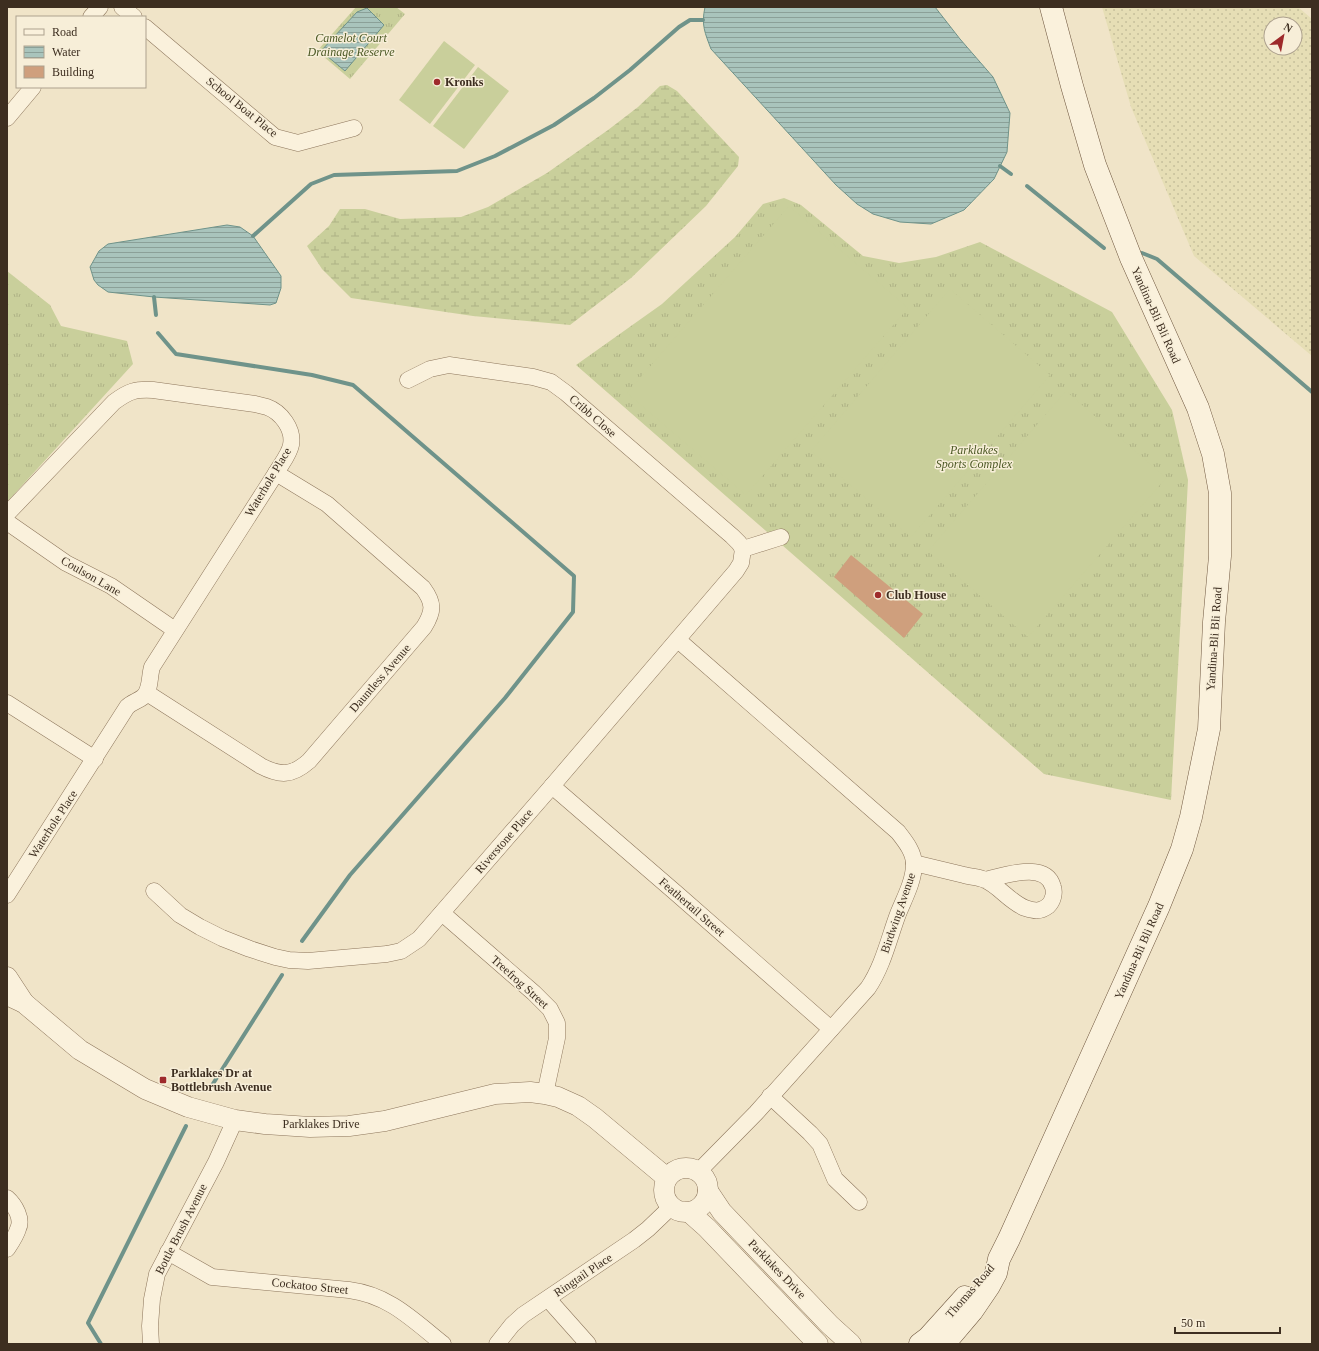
<svg xmlns="http://www.w3.org/2000/svg" width="1319" height="1351" font-family="'Times New Roman',serif">
	<defs>
		<pattern id="farmland-dots" width="8" height="8" patternUnits="userSpaceOnUse"><rect width="8" height="8" fill="#e6deb5"/><path d="M2 2h.1M6 6h.1" fill="none" stroke="#c6bf9b" stroke-width="1.8" stroke-linecap="round"/></pattern>
		<pattern id="grass-tufts" width="24" height="20" patternUnits="userSpaceOnUse"><rect width="24" height="20" fill="#c9cf9b"/><path d="M3 7l-1-3M5 7V3M7 7l1-3M15 17l-1-3M17 17v-4M19 17l1-3" fill="none" stroke="#aeb285"/></pattern>
		<pattern id="wetland-marsh" width="20" height="14" patternUnits="userSpaceOnUse"><rect width="20" height="14" fill="#c9cf9b"/><path d="M1 5h8M5 5V1M11 12h8M15 12V8" fill="none" stroke="#aeb285"/></pattern>
		<pattern id="water-rules" width="6" height="5" patternUnits="userSpaceOnUse"><rect width="6" height="5" fill="#a9c4bc"/><path d="M0 2.5h6" fill="none" stroke="#8ba098"/></pattern>
	</defs>
	<rect width="100%" height="100%" fill="#f0e4c8"/>
	<path fill="url(#farmland-dots)" fill-rule="evenodd" d="M1102 7H1298L1312 19V356L1194 256 1131 107ZM1271 24H1295V48H1271Z"/>
	<g fill="url(#grass-tufts)">
		<polygon points="356,7 396,7 405,14 350,79 317,51"/>
		<polygon points="784,198 801,205 863,256 899,263 936,257 980,242 1112,312 1172,410 1188,480 1171,800 1044,774 576,365 662,304 735,237 763,204"/>
		<polygon points="7,271 50,305 61,326 127,341 133,364 7,502"/>
	</g>
	<polygon fill="url(#wetland-marsh)" points="667,85 677,91 739,157 738,166 706,206 631,278 570,325 473,316 351,298 322,269 307,246 329,226 340,209 365,209 400,219 461,217 488,207 547,173 608,130 638,107 660,86"/>
	<g fill="#c9cf9b">
		<polygon points="444,41 475,65 430,124 399,100"/>
		<polygon points="478,67 509,91 464,149 433,126"/>
		<polygon points="789,206 908,308 746,495 627,393"/>
		<polygon points="950,289 1050,375 911,537 811,451"/>
		<polygon points="1066,391 1166,478 1028,637 928,551"/>
	</g>
	<g fill="url(#water-rules)" stroke="#6f938a">
		<path d="M705 7H935L960 39 993 77 1010 113 1007 152 994 179 964 210 931 224 900 222 873 214 857 204 836 185 711 49C705 33 701 25 705 7Z"/>
		<polygon points="367,8 384,25 345,71 321,51 357,12"/>
		<polygon points="227,225 240,227 253,236 281,276 281,288 276,303 270,305 154,297 108,292 98,285 94,280 90,267 99,251 108,244"/>
	</g>
	<g fill="none" stroke-linecap="round" stroke-linejoin="round">
		<g stroke="#6f938a" stroke-width="4">
			<polyline points="1000,166 1011,174"/>
			<polyline points="1027,186 1104,248"/>
			<polyline points="253,236 311,184 334,175 457,171 495,156 554,125 594,98 630,70 679,27 690,20 703,20"/>
			<polyline points="1142,253 1157,259 1312,392"/>
			<polyline points="154,297 156,315"/>
			<polyline points="158,333 176,354 312,375 353,385 574,576 573,612 505,698 350,875 302,941"/>
			<polyline points="209,1090 282,975"/>
			<polyline points="101,1344 88,1323 186,1126"/>
		</g>
	</g>
	<polygon fill="#cf9f7d" points="851,555 923,614 904,638 834,577"/>
	<g fill="none" stroke-linecap="round" stroke-linejoin="round">
		<defs>
			<g id="minor">
				<polyline points="122,7 134,17"/>
				<polyline points="91,17 100,7"/>
				<polyline points="145,27 275,137 298,143 354,128"/>
				<polyline points="7,118 33,87"/>
				<polyline points="408,380 430,369 449,365 533,377 551,382 566,393 732,536 739,543 743,549"/>
				<path d="M7 514 114 402C129 391 135 389 153 390L255 404C259 405 263 406 267 407 281 412 294 429 291 445 289 455 281 464 276 473L152 667C149 677 151 690 143 697 138 701 132 702 127 707L7 895"/>
				<polyline points="7,522 66,563 111,586 175,630"/>
				<polyline points="743,549 781,537"/>
				<path d="M678 640 898 832C905 841 914 852 914 864 914 881 904 899 898 914 889 938 883 966 868 988L756 1113 698 1172"/>
				<path d="M147 693 261 766C280 776 292 776 309 761L424 627C434 611 434 603 423 588L327 504 276 473"/>
				<polyline points="7,703 95,759"/>
				<polyline points="552,786 676,893 831,1029"/>
				<path d="M914 863C931 867 948 871 964 875 971 877 979 877 985 880 999 886 1010 902 1025 908 1034 911 1040 912 1048 906 1053 901 1055 893 1053 887 1046 860 1004 876 985 880"/>
				<polyline points="154,891 180,915 200,927 222,938 250,949 275,957 289,960 308,961 387,954 401,951 419,939 552,786 736,571 741,563 743,549"/>
				<polyline points="442,913 534,993 550,1009 557,1023 557,1038 545,1094"/>
				<polyline points="770,1096 810,1133 820,1144 835,1179 859,1202"/>
				<path d="M7 1198C15 1205 23 1219 18 1229 16 1236 11 1243 7 1249"/>
				<path d="M168 1252 212 1277 349 1290C389 1295 413 1320 443 1344"/>
				<polyline points="548,1299 588,1344"/>
				<polyline points="151,1344 150,1326 152,1299 157,1274 216,1162 235,1120"/>
				<polyline points="497,1344 512,1325 523,1315 634,1240 648,1229 671,1207"/>
			</g>
			<g id="tertiary">
				<polyline points="7,977 24,1003"/>
				<polyline points="7,995 24,1003 80,1050 145,1089 188,1107 235,1120 265,1124 310,1127 349,1126 385,1121 495,1094 530,1092 545,1094 558,1097 578,1106 595,1118 667,1178"/>
				<circle cx="686" cy="1190" r="22"/>
				<polyline points="708,1191 722,1212 830,1325 851,1344"/>
				<polyline points="689,1212 707,1228 818,1344"/>
			</g>
			<g id="secondary">
				<polyline points="920,1344 928,1338 965,1297"/>
				<polyline points="944,1344 972,1311 989,1286 996,1273 999,1259 1009,1239 1159,906 1182,849 1191,817 1209,729 1214,622 1220,556 1220,493 1213,454 1198,408 1131,258 1095,165 1072,86 1051,7"/>
			</g>
		</defs>
		<use href="#minor" stroke="#8d765c" stroke-width="17"/>
		<use href="#tertiary" stroke="#8d765c" stroke-width="21"/>
		<use href="#secondary" stroke="#6f573f" stroke-width="23"/>
		<use href="#minor" stroke="#faf1dc" stroke-width="16"/>
		<use href="#tertiary" stroke="#faf1dc" stroke-width="20"/>
		<use href="#secondary" stroke="#faf1dc" stroke-width="22"/>
	</g>
	<g fill="#9e2a2b" stroke="#f7eed8" stroke-width="1.5">
		<circle cx="437" cy="82" r="4"/>
		<circle cx="878" cy="595" r="4"/>
		<rect x="159" y="1076" width="8" height="8" rx="2"/>
	</g>
	<g text-anchor="middle" dominant-baseline="central" stroke-width="3" stroke-linejoin="round" paint-order="stroke">
		<g font-size="12" font-style="italic" fill="#4d5a26" stroke="#f7eed8">
			<text x="351" y="38">Camelot Court<tspan x="351" dy="14">Drainage Reserve</tspan></text>
			<text x="974" y="450">Parklakes<tspan x="974" dy="14">Sports Complex</tspan></text>
		</g>
		<g font-size="12" font-weight="bold" fill="#3d2e20" stroke="#f7eed8" text-anchor="start">
			<text x="445" y="82">Kronks</text>
			<text x="886" y="595">Club House</text>
			<text x="171" y="1073">Parklakes Dr at<tspan x="171" dy="14">Bottlebrush Avenue</tspan></text>
		</g>
		<g font-size="12" fill="#3d2e20" stroke="#f7eed8">
			<text transform="translate(242 107) rotate(39)">School Boat Place</text>
			<text transform="translate(1156 315) rotate(66)">Yandina-Bli Bli Road</text>
			<text transform="translate(593 416) rotate(41)">Cribb Close</text>
			<text transform="translate(268 482) rotate(-59)">Waterhole Place</text>
			<text transform="translate(91 576) rotate(30)">Coulson Lane</text>
			<text transform="translate(1214 639) rotate(-86)">Yandina-Bli Bli Road</text>
			<text transform="translate(380 678) rotate(-49)">Dauntless Avenue</text>
			<text transform="translate(53 824) rotate(-57)">Waterhole Place</text>
			<text transform="translate(504 841) rotate(-49)">Riverstone Place</text>
			<text transform="translate(692 907) rotate(41)">Feathertail Street</text>
			<text transform="translate(898 913) rotate(-71)">Birdwing Avenue</text>
			<text transform="translate(1139 951) rotate(-66)">Yandina-Bli Bli Road</text>
			<text transform="translate(520 982) rotate(42)">Treefrog Street</text>
			<text x="321" y="1124">Parklakes Drive</text>
			<text transform="translate(181 1229) rotate(-63)">Bottle Brush Avenue</text>
			<text transform="translate(777 1269) rotate(46)">Parklakes Drive</text>
			<text transform="translate(583 1275) rotate(-34)">Ringtail Place</text>
			<text transform="translate(310 1286) rotate(6)">Cockatoo Street</text>
			<text transform="translate(970 1291) rotate(-49)">Thomas Road</text>
		</g>
	</g>
	<rect width="1319" height="1351" fill="none" stroke="#3d2e20" stroke-width="16"/>
	<rect x="16" y="16" width="130" height="72" fill="#f7eed8" stroke="#ada18e"/>
	<rect x="24" y="29" width="20" height="6" fill="#faf1dc" stroke="#ada18e"/>
	<text x="52" y="36" font-size="12" fill="#3d2e20">Road</text>
	<rect x="24" y="46" width="20" height="12" fill="url(#water-rules)" stroke="#ada18e"/>
	<text x="52" y="56" font-size="12" fill="#3d2e20">Water</text>
	<rect x="24" y="66" width="20" height="12" fill="#cf9f7d" stroke="#ada18e"/>
	<text x="52" y="76" font-size="12" fill="#3d2e20">Building</text>
	<g transform="translate(1283 36) rotate(32)"><circle r="19" fill="#f7eed8" stroke="#ada18e"/>
	<path d="M0-3L7 15L0 10L-7 15Z" fill="#9e2a2b"/>
	<text y="-6" font-size="11" font-weight="bold" text-anchor="middle" fill="#3d2e20">N</text>
	</g>
	<path d="M1175 1327v6h105v-6" fill="none" stroke="#3d2e20" stroke-width="2"/>
	<text x="1181" y="1327" font-size="12" fill="#3d2e20" stroke="#f7eed8" stroke-width="3" paint-order="stroke">50 m</text>
</svg>
